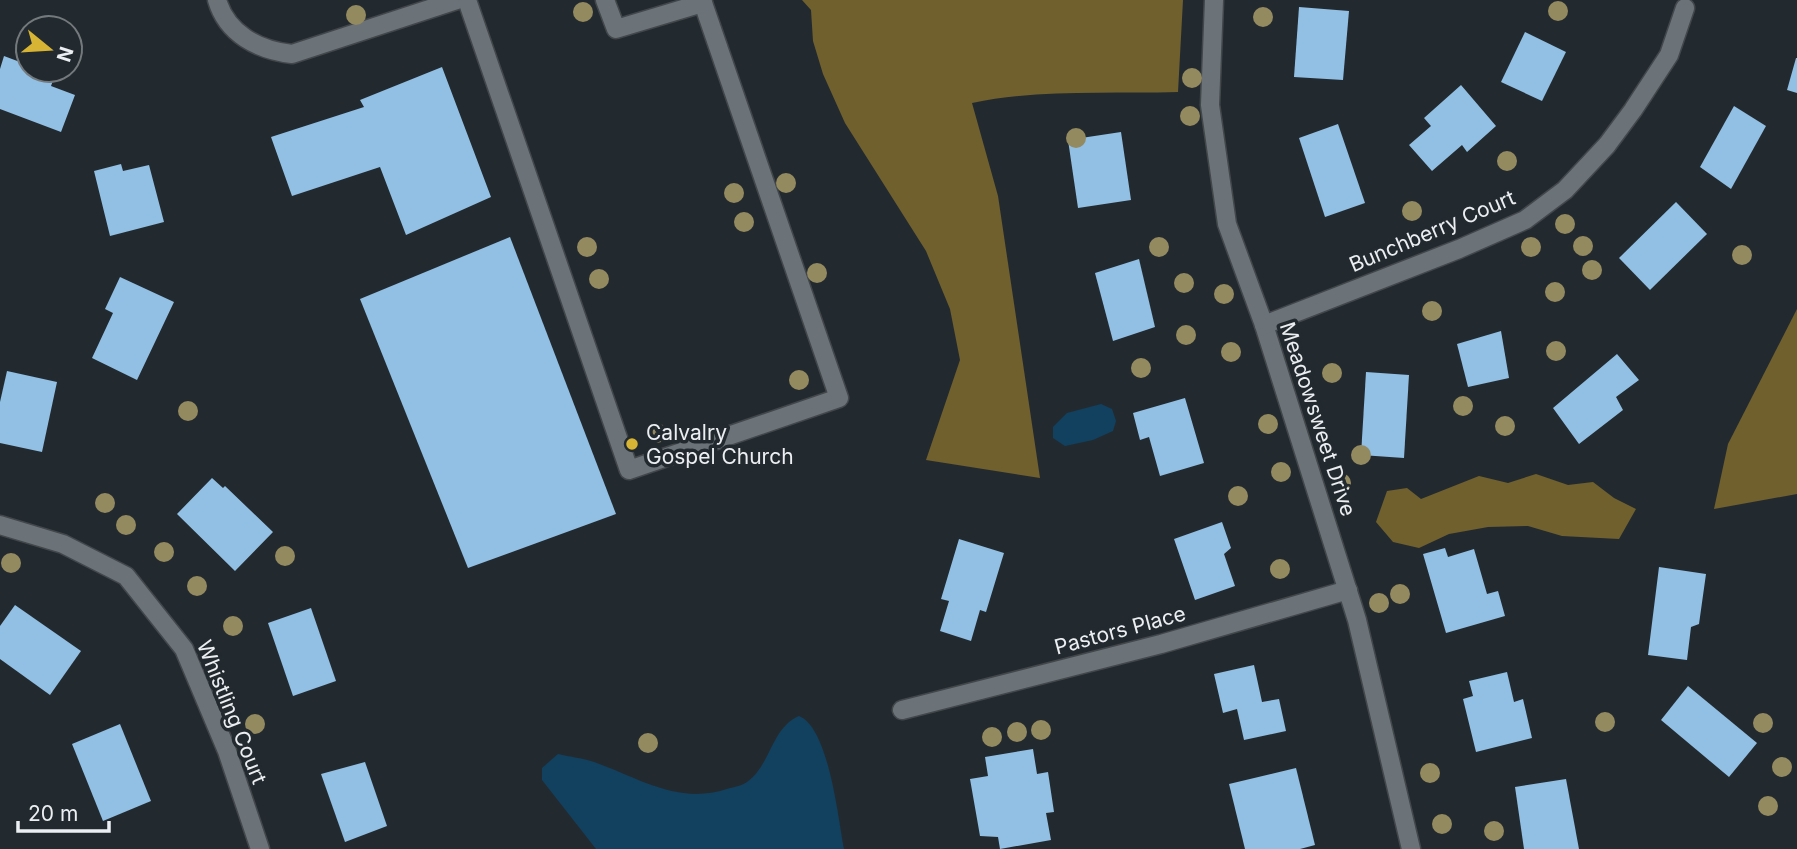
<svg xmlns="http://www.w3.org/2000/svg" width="1797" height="849" font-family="Inter,sans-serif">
	<rect width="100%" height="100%" fill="#232a2f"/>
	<g fill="#70602e">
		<path d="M802 0H1183L1178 92C1109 94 1039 89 972 103L998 196 1040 478 926 460 960 360 950 309 926 251 845 123 823 74 813 41 811 10Z"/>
		<polygon points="1797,309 1797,494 1714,509 1728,444"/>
		<polygon points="1536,474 1568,485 1593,482 1614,498 1636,509 1619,539 1562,536 1528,526 1488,527 1449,534 1419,548 1393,542 1376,522 1387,491 1407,488 1421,499 1479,476 1508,483"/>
	</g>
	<g fill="#12405f">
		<polygon points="1101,404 1112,409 1116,421 1113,431 1093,440 1065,446 1053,438 1053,427 1067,413"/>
		<path d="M799 716C829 728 838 818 844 849H596L542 780V768L558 754C570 757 583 758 594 762 639 778 678 805 727 789 733 787 742 786 747 782 771 765 771 728 799 716Z"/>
	</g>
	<g fill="#91c0e4">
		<polygon points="1299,7 1349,11 1343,80 1294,77"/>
		<polygon points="1525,32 1566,52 1542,101 1501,82"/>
		<polygon points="4,56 28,65 28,70 55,75 51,86 75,95 61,132 0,109 0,69"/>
		<polygon points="1796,58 1797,58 1797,93 1787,90"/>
		<polygon points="442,67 491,197 406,235 380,167 292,196 271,137 364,107 360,100"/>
		<polygon points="1461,85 1496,126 1467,152 1462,145 1432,171 1409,145 1431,126 1424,118"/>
		<polygon points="1734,106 1766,126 1731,189 1700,167"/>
		<polygon points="1338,124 1365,203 1325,217 1299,138"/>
		<polygon points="1121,132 1131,200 1078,208 1068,140"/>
		<polygon points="121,164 123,171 149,165 164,222 110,236 94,171"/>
		<polygon points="1676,202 1707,234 1650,290 1619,258"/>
		<polygon points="510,237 616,514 468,568 360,299"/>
		<polygon points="1139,259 1155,327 1113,341 1095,273"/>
		<polygon points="120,277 174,302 137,380 92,358 113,313 105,309"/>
		<polygon points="1501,331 1509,378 1468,387 1457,344"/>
		<polygon points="1617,354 1639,380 1616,397 1623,410 1579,444 1553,408"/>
		<polygon points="7,371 57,382 42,452 0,443 0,402"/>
		<polygon points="1366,372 1409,375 1404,458 1361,455"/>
		<polygon points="1185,398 1204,463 1160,476 1149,437 1140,440 1133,413"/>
		<polygon points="212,478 223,488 225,486 273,532 235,571 177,514"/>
		<polygon points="1222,522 1231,548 1224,554 1235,586 1195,600 1174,539"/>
		<polygon points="959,539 1004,553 986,612 980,610 971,641 940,631 949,601 941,599"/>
		<polygon points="1445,548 1448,557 1474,549 1487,594 1498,591 1505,616 1446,633 1423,554"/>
		<polygon points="1659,567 1706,574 1699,624 1691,627 1687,660 1648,655"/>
		<polygon points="15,605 81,651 50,695 0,659 0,626"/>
		<polygon points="311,608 336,681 293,696 268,623"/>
		<polygon points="1254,665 1262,702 1279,699 1286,731 1244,740 1237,709 1223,713 1214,674"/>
		<polygon points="1507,672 1514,702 1523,699 1532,738 1476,752 1463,699 1473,696 1469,681"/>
		<polygon points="1688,686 1757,743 1729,777 1661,720"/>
		<polygon points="120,724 151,801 103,821 72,744"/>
		<polygon points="1033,749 1037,774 1048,772 1054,812 1046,813 1051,840 1000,849 998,837 980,836 970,779 988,776 985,757"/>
		<polygon points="365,762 387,826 345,842 321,774"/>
		<polygon points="1296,768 1315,845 1300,849 1245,849 1229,784"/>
		<polygon points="1566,779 1579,849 1524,849 1515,787"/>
	</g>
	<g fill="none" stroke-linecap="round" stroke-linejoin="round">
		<defs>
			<g id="lane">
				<path d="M217 0C227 34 258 50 292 54L457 0"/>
				<polyline points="467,0 629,470 839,398 702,0"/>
				<polyline points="605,0 616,29 703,3"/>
			</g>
			<g id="street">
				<polyline points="1214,0 1210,105 1227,224 1264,325 1357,620 1411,849"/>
				<polyline points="1264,325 1459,249 1525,220 1565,190 1607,145 1633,110 1669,55 1685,8"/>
				<polyline points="0,525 63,544 126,576 184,649 227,751 260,849"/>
				<polyline points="902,710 1161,644 1348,590"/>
			</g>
		</defs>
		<use href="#lane" stroke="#42474c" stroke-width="21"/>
		<use href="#street" stroke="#42474c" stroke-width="21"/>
		<use href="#lane" stroke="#6b7379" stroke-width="18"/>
		<use href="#street" stroke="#6b7379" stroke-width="18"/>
	</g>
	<g fill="#948a60">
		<circle cx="1558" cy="11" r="10"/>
		<circle cx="583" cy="12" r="10"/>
		<circle cx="356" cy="15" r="10"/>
		<circle cx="1263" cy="17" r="10"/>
		<circle cx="1192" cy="78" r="10"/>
		<circle cx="1190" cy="116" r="10"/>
		<circle cx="1076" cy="138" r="10"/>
		<circle cx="1507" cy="161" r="10"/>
		<circle cx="786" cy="183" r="10"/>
		<circle cx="734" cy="193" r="10"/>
		<circle cx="1412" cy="211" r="10"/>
		<circle cx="744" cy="222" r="10"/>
		<circle cx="1565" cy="224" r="10"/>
		<circle cx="1583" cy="246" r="10"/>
		<circle cx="587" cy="247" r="10"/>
		<circle cx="1159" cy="247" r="10"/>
		<circle cx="1531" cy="247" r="10"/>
		<circle cx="1742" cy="255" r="10"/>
		<circle cx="1592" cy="270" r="10"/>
		<circle cx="817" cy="273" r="10"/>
		<circle cx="599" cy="279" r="10"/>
		<circle cx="1184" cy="283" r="10"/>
		<circle cx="1555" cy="292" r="10"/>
		<circle cx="1224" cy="294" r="10"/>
		<circle cx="1432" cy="311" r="10"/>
		<circle cx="1186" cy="335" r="10"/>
		<circle cx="1556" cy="351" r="10"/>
		<circle cx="1231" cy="352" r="10"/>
		<circle cx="1141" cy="368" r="10"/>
		<circle cx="1332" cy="373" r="10"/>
		<circle cx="799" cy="380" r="10"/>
		<circle cx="1463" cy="406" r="10"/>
		<circle cx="188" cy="411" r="10"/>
		<circle cx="1268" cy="424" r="10"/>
		<circle cx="1505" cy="426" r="10"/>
		<circle cx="657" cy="433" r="10"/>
		<circle cx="1361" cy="455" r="10"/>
		<circle cx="1281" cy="472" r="10"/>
		<circle cx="1341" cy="483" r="10"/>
		<circle cx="1238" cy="496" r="10"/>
		<circle cx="105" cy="503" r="10"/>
		<circle cx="126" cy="525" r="10"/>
		<circle cx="164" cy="552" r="10"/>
		<circle cx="285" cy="556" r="10"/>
		<circle cx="11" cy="563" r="10"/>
		<circle cx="1280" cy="569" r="10"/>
		<circle cx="197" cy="586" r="10"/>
		<circle cx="1400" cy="594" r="10"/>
		<circle cx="1379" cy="603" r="10"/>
		<circle cx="233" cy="626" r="10"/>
		<circle cx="1605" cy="722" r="10"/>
		<circle cx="1763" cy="723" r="10"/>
		<circle cx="255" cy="724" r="10"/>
		<circle cx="1041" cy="730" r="10"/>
		<circle cx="1017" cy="732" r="10"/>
		<circle cx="992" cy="737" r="10"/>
		<circle cx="648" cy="743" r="10"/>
		<circle cx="1782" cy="767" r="10"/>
		<circle cx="1430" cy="773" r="10"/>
		<circle cx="1768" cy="806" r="10"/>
		<circle cx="1442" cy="824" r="10"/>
		<circle cx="1494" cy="831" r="10"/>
	</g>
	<circle fill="#d8b434" stroke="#232a2f" stroke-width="2.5" cx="632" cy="444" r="7"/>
	<g text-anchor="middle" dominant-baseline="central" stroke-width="7" stroke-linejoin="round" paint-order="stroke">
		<g font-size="21" fill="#ebeff3" stroke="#232a2f">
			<text transform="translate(1432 231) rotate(-23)">Bunchberry Court</text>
			<text transform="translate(1318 419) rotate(72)">Meadowsweet Drive</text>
			<text transform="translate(1120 630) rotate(-15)">Pastors Place</text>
			<text transform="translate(232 712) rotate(68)">Whistling Court</text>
		</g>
		<g font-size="21" fill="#ebeff3" stroke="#232a2f" text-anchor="start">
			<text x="646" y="432">Calvalry<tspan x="646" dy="24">Gospel Church</tspan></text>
		</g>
	</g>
	<g transform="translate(49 49) rotate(108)"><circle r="33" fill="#232a2f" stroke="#73797d" stroke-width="2"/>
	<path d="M0-5L12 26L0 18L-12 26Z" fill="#d8b434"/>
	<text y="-10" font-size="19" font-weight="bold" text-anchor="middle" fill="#ebeff3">N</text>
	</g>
	<path d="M18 821v10h91v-10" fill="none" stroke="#ebeff3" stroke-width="3.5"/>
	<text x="28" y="821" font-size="21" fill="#ebeff3" stroke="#232a2f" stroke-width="5" paint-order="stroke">20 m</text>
</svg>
